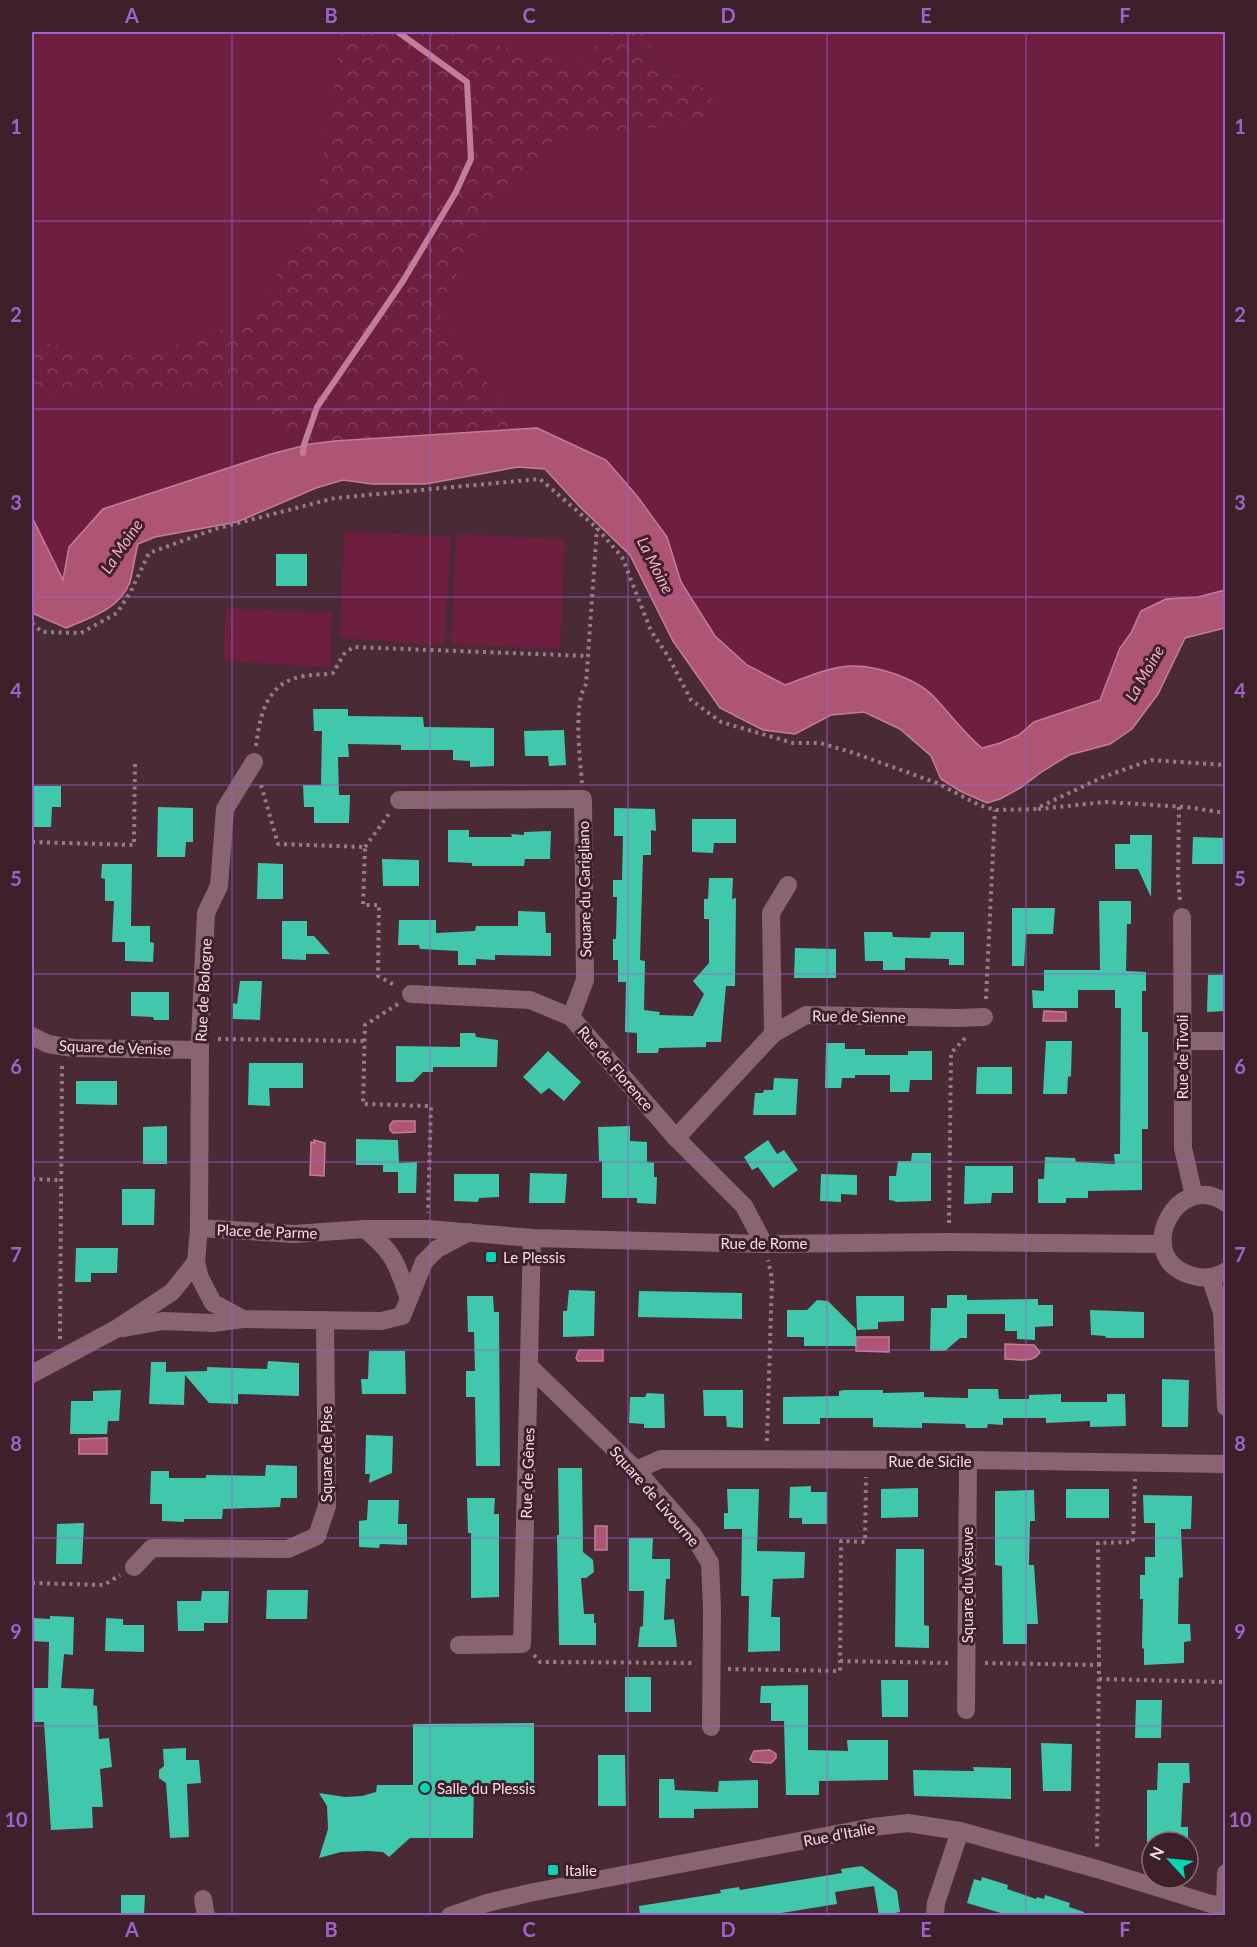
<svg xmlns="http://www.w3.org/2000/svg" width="1257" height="1947" font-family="Lato,sans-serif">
	<defs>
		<pattern id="forest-crowns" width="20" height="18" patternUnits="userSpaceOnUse" patternTransform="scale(1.5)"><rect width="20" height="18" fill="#6e1f40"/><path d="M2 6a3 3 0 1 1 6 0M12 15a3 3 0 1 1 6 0" fill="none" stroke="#833f5b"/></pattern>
	</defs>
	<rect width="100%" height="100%" fill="#492a35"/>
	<g fill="#6e1f40">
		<polygon points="32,32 339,32 338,57 316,211 250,319 143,357 42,343 32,338"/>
		<polygon points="446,32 607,32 579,66"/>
		<polygon points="663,32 1225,32 1225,590 1198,597 1166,599 1141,611 1131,633 1120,648 1100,700 1034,722 1019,735 1000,743 982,748 965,734 934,696 826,670 785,685 747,665 715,636 681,582 667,537 655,522 537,428 519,429 436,310 497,199 559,134 723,123 709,91 640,55"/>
		<path d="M32 386 54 396 233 388 304 445 147 494 65 562 64 581C47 549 22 514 34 477L32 474Z"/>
		<polygon points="345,531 451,537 444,645 339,638"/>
		<polygon points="456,534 565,539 560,649 451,644"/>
		<polygon points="226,608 332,613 330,667 223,661"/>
	</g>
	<polygon fill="url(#forest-crowns)" points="339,32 446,32 579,66 607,32 663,32 640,56 709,91 723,123 559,134 497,199 437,310 519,429 335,441 304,445 233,388 54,396 32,386 32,338 42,343 143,357 250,319 316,211 338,57"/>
	<g fill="#ae5576" stroke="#c37e97" stroke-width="1.5">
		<path d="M537 428 606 460 637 496 667 537 681 582 715 636 747 665 785 685C807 677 829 667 851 666 877 665 918 679 935 698 951 715 964 733 982 748L1000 743 1019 735 1034 722 1100 700 1120 648 1131 633 1141 611 1166 599 1198 597 1225 590V628L1185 638 1158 694 1132 729 1110 744 1069 755 1043 771 1020 788 1000 799 987 803 960 791 941 779 931 756 900 729 864 712 831 715 795 734 763 730 720 708 673 641 630 555 580 507 545 469 518 467 426 484H372L343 480 316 488 237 522 155 537 138 544C135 556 133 570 130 582 120 609 90 618 66 628L32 613V517L63 580 69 547 103 509 271 454 310 444 335 441Z"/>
		<polygon points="1044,1011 1066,1012 1066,1021 1043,1021"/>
		<polygon points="393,1121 415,1121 415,1132 393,1133 390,1130 390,1125"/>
		<polygon points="314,1140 325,1143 324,1176 310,1175 311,1142 314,1143"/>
		<polygon points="856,1337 889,1337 889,1352 856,1351"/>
		<path d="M1005 1344 1034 1345 1040 1352C1034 1364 1017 1359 1005 1359Z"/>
		<polygon points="579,1350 603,1350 603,1361 578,1361 576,1358"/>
		<polygon points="107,1438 107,1454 79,1454 79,1439"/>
		<rect x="595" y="1526" width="12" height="24"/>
		<polygon points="770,1750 776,1754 776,1758 771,1763 753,1762 750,1759 754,1751"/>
	</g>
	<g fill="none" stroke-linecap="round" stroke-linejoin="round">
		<polyline stroke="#c37e97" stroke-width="6" points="303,453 304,445 317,407 403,281 456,192 471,159 467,82 398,32"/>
	</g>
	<g fill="#41c7ac">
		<rect x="276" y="554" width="31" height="32"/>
		<polygon points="313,709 348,709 348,716 423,717 424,727 494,728 494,766 470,767 470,761 453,760 453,750 401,750 401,745 348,744 349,757 338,757 339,795 350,795 349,823 314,823 314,807 304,807 303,785 321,785 322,731 314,731"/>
		<polygon points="564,730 566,765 549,766 548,756 525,756 524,731"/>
		<polygon points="32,786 61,786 61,807 52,807 51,827 32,827"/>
		<polygon points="158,807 193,808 193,842 186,842 185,857 157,857"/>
		<polygon points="614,808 655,809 656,831 651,830 651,855 643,855 640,960 645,961 644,1010 660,1012 659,1015 693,1016 704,994 693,981 709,963 709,919 704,919 704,899 708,899 709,878 733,878 732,899 736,898 735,986 726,986 721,1042 706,1042 706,1047 659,1048 658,1053 637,1053 637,1033 625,1032 626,982 618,982 618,960 613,960 613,939 616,939 617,897 613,897 613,880 622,880 623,836 614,836"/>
		<polygon points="692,819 736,819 736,843 714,843 713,853 692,852"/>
		<polygon points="448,830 469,830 469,837 512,837 511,834 524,835 524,832 551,831 550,859 525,859 524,866 472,866 472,863 448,862"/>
		<polygon points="1130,835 1152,835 1151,897 1138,869 1115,869 1115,844 1130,844"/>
		<polygon points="1193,837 1226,838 1226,864 1192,864"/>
		<polygon points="382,859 419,860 419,886 383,886"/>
		<polygon points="258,863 283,864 283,899 257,899"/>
		<polygon points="102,864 132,864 131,926 150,926 150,942 154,943 153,962 125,961 125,942 112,942 114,901 105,901 105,879 101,878"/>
		<polygon points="1099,901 1131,901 1131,924 1127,924 1126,971 1146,972 1146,991 1142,991 1142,1032 1148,1032 1148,1129 1142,1129 1142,1190 1088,1191 1088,1198 1066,1198 1066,1203 1038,1203 1038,1179 1044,1179 1045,1157 1075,1158 1076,1162 1115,1164 1114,1154 1120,1154 1121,1008 1115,1008 1115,990 1078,990 1078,1008 1033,1008 1032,990 1044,991 1044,970 1100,970"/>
		<polygon points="1012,908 1055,908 1053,934 1026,934 1024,966 1012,966"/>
		<polygon points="518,911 545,912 546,933 551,933 551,956 495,955 495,960 476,959 476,965 458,965 458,951 420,949 419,945 398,945 399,920 436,920 436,933 475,931 476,926 518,926"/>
		<polygon points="282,921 307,921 307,936 314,936 330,954 306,954 306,960 282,959"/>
		<polygon points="864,932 892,932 893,937 930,938 931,932 964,932 964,965 949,965 949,959 905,958 905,970 883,970 883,961 865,961"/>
		<polygon points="795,948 836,949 836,978 794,978"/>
		<polygon points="1208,975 1226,975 1226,1011 1207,1012"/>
		<polygon points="240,981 262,981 260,1020 233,1019 233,1003 237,1004"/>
		<polygon points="131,992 169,992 169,1020 154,1020 153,1017 131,1016"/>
		<polygon points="460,1033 475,1033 476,1037 498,1040 497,1067 433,1067 433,1072 423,1072 413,1082 396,1082 396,1046 460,1047"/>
		<polygon points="1046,1041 1072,1041 1071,1076 1068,1077 1067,1094 1043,1094"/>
		<polygon points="826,1043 845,1043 845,1049 865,1049 865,1055 908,1055 908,1051 932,1051 932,1080 910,1080 909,1092 890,1092 890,1075 855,1075 855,1078 842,1078 841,1088 825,1088"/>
		<polygon points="548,1051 581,1082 564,1101 549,1088 541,1094 523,1077"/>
		<polygon points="249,1063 303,1063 303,1088 269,1088 270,1106 248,1105"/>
		<polygon points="977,1067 1012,1067 1012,1094 976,1094"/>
		<polygon points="774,1078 798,1079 796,1115 753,1115 755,1093 763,1093 764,1090 773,1090"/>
		<polygon points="76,1081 117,1081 117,1105 76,1104"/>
		<polygon points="167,1126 167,1164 143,1164 143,1127"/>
		<polygon points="630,1126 630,1141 647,1142 647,1162 654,1163 654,1177 657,1177 656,1204 637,1203 637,1198 602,1198 602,1161 599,1161 598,1127"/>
		<polygon points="356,1139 398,1140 399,1163 417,1162 416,1193 398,1193 398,1172 383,1172 383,1165 356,1165"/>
		<polygon points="768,1140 777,1154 784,1150 798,1170 773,1188 758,1167 752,1170 744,1157"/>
		<polygon points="912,1153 931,1153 931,1201 895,1202 895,1201 889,1200 889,1176 896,1176 898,1161 911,1161"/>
		<polygon points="965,1166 1013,1166 1013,1193 992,1193 991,1203 964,1204"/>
		<polygon points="530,1173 567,1174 565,1203 529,1203"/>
		<polygon points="454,1174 499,1174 499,1197 479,1198 478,1202 454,1201"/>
		<polygon points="821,1174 857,1175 857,1195 841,1194 841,1202 820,1201"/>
		<polygon points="122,1189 155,1189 154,1225 122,1225"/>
		<polygon points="76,1248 118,1248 117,1273 91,1273 91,1282 75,1282"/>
		<polygon points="569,1290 595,1291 594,1336 563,1337 563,1311 567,1311"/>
		<polygon points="639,1291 742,1293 742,1319 638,1317"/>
		<polygon points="947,1295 967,1295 967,1300 1038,1299 1038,1305 1053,1305 1053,1326 1035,1327 1035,1340 1017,1339 1017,1331 1005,1331 1005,1314 967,1314 967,1338 960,1338 945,1351 930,1351 931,1308 947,1308"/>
		<polygon points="467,1296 493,1296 494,1312 499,1312 500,1466 476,1466 475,1397 466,1397 466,1371 475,1371 474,1332 468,1332"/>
		<polygon points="856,1296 904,1296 904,1321 878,1322 878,1329 857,1330"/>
		<polygon points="817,1300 828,1301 856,1329 856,1346 804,1346 804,1337 787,1337 787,1310 807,1310"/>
		<polygon points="1090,1310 1144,1312 1144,1338 1106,1338 1105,1336 1091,1335"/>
		<polygon points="369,1351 405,1351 406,1394 362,1394 361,1379 368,1379"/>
		<polygon points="268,1361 299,1363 299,1396 238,1394 238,1404 209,1403 185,1375 184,1405 149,1404 151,1362 166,1362 166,1372 207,1371 207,1367 267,1369"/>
		<polygon points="1162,1379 1189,1380 1188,1427 1162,1427"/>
		<polygon points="968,1389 998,1389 999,1399 1029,1399 1029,1395 1061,1394 1061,1402 1107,1402 1107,1394 1125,1394 1126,1426 1090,1427 1090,1421 1046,1423 1046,1418 1003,1418 1003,1425 988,1424 987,1428 966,1428 965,1424 922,1423 922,1428 873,1427 873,1418 820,1418 820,1424 783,1424 783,1397 839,1396 839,1391 845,1390 883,1390 883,1393 924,1392 924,1397 968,1398"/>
		<polygon points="121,1390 119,1421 108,1421 107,1434 70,1434 71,1401 93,1401 93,1391"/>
		<polygon points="703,1390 743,1390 743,1428 727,1427 726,1416 704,1416"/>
		<polygon points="647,1393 664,1394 665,1428 644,1428 644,1424 629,1423 630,1397 645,1397"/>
		<polygon points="366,1435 393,1436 392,1473 369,1483 370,1474 365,1474"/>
		<polygon points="266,1465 297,1466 297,1498 281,1498 280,1507 223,1509 222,1519 184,1519 184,1522 162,1521 162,1504 150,1504 151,1471 169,1471 169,1478 206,1478 206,1475 265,1476"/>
		<polygon points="558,1468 582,1468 583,1552 593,1560 594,1572 586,1578 581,1578 584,1614 594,1614 594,1623 596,1623 596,1645 559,1645 557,1535 559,1535"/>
		<polygon points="811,1486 811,1492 827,1492 827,1524 802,1524 802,1518 789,1518 790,1487"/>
		<polygon points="918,1488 918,1517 881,1518 881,1489"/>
		<polygon points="727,1489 759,1489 757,1551 805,1552 804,1578 773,1579 771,1617 780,1617 780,1651 748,1652 749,1596 741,1596 742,1529 724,1529 724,1513 728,1513"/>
		<rect x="1066" y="1489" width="43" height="29"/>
		<polygon points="1034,1490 1035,1521 1030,1521 1029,1565 1034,1565 1038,1624 1027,1624 1027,1644 1003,1644 1002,1566 995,1565 995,1491"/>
		<polygon points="1143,1495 1192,1496 1191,1529 1181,1529 1183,1577 1179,1578 1178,1624 1190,1624 1191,1641 1184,1642 1184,1663 1144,1665 1144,1649 1142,1648 1143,1599 1140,1599 1140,1575 1145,1575 1145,1557 1155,1557 1155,1523 1144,1523"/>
		<polygon points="467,1498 495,1498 494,1514 499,1514 499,1597 471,1598 471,1533 468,1533"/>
		<polygon points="368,1500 399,1500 398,1524 407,1524 407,1545 380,1544 379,1548 359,1547 359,1521 367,1520"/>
		<polygon points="84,1523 82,1564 56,1564 57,1524"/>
		<polygon points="629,1538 653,1538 652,1559 670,1559 670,1579 666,1579 664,1620 674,1619 677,1647 638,1647 640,1627 643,1626 644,1591 629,1591"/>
		<polygon points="896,1549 924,1549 924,1625 929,1626 929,1648 895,1647"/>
		<polygon points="267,1590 308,1590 307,1619 266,1619"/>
		<polygon points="202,1591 229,1591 228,1623 204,1623 204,1631 178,1631 177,1601 201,1601"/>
		<polygon points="50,1616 74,1617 73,1655 64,1654 61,1688 94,1689 93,1705 97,1706 99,1739 109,1738 112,1767 100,1769 103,1807 92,1807 93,1828 51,1830 44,1722 32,1722 32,1688 48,1688 49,1642 32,1641 32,1618 50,1619"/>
		<polygon points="106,1618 123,1619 123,1625 144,1625 144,1652 105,1651"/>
		<rect x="625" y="1677" width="26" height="35"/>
		<polygon points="881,1680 908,1680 908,1717 882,1717"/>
		<polygon points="808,1685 808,1750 848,1751 847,1740 888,1740 888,1780 819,1781 819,1795 786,1795 784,1721 771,1721 771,1703 760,1703 761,1686"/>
		<polygon points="1136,1700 1162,1700 1161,1738 1135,1738"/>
		<polygon points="534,1723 534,1783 474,1784 473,1838 410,1838 389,1857 383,1852 367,1851 341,1852 319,1858 328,1829 327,1806 319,1793 345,1797 362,1796 376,1792 377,1785 413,1785 413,1724"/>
		<polygon points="1041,1743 1072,1744 1071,1791 1043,1791"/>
		<polygon points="186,1748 186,1760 199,1760 201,1783 187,1784 189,1837 170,1838 166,1783 159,1778 159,1770 164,1766 163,1749"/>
		<polygon points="598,1755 625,1755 626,1806 598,1806"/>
		<polygon points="1158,1763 1189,1763 1190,1783 1183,1783 1181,1827 1188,1827 1188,1842 1147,1842 1147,1790 1157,1790"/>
		<polygon points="973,1767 1011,1768 1011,1799 914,1796 913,1770 974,1771"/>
		<polygon points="659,1779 674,1779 675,1790 718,1792 719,1781 758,1780 758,1808 694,1809 694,1818 659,1818"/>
		<polygon points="862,1866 897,1891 900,1912 879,1916 874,1886 835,1892 837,1904 763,1916 640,1916 639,1906 721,1893 720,1890 739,1887 740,1890 842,1873 841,1869"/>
		<polygon points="982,1877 1008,1885 1007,1889 1036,1899 1037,1897 1044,1899 1045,1895 1070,1903 1069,1907 1084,1912 1083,1916 1011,1916 967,1903 974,1879 981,1881"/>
		<polygon points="121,1895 145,1895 144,1916 121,1916"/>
	</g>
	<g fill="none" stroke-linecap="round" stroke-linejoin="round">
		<g stroke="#967c85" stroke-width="4" stroke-dasharray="3 4.5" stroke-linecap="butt">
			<polyline points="32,623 42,632 81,633 117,613 131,591 149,553 215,529 335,498 540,479 597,528 622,557 651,631 668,656 691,700 721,722 793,743 820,743 854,753 937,783 979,805 995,810 1035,809 1103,777 1151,760 1226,765"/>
			<path d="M256 746C260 714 267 681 305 676 314 674 324 675 333 673L344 654 353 647 588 656"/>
			<path d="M582 783C580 758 573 704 586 684L597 528"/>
			<polyline points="261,785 278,844 365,847 363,905 379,905 378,976 396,986"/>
			<polyline points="1179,807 1178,880 1180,901"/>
			<polyline points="1038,809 1106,802 1186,807 1226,813"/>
			<polyline points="32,842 134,845 135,764"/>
			<polyline points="365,847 389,814"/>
			<polyline points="986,999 995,810"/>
			<polyline points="398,1004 365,1025 363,1104 431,1106 428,1213"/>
			<polyline points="218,1039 365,1041"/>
			<polyline points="32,1179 60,1180"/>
			<polyline points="949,1223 951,1053 967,1036"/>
			<polyline points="60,1339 62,1065"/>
			<polyline points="767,1441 772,1279 768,1260"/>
			<polyline points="32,1583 104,1585 120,1575"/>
			<polyline points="534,1655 540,1662 694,1663"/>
			<polyline points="840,1661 950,1663"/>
			<polyline points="985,1663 1099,1665 1097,1850"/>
			<polyline points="1099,1665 1098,1543 1133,1542 1135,1479"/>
			<polyline points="728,1669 840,1671 841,1541 865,1542 866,1477"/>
			<polyline points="1099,1679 1226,1682"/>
		</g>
		<g stroke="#896570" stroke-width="18">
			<polyline points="254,762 225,809 219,886 206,913 200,1039 199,1228 196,1262 200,1278 213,1303 243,1319 381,1321 402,1316 424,1262 437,1249 469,1232"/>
			<polyline points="399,800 583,799 585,980 571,1017"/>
			<polyline points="1182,917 1183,1148 1194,1196"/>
			<polyline points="411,994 530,1000 571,1017 676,1138 744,1206 764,1244"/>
			<polyline points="773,1034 771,913 788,885"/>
			<polyline points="32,1036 48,1044 73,1048 200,1050"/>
			<polyline points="1182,1041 1226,1041"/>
			<polyline points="676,1138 773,1034 806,1015 959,1018 984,1017"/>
			<path d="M1226 1203C1177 1168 1132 1257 1190 1275 1202 1279 1215 1278 1226 1271"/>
			<polyline points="199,1228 294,1234 365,1229 428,1229 532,1238 764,1244 949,1242 1163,1244"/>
			<path d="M365 1229C394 1253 396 1262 408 1296"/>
			<polyline points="1210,1277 1222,1312 1226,1407"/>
			<polyline points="124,1328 163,1321 213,1323 243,1319"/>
			<polyline points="530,1367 636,1470 693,1535 710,1563 712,1609 711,1727"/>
			<polyline points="32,1374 116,1329 172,1292 196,1262"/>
			<polyline points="636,1470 661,1459 968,1460 1226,1464"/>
			<polyline points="134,1567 152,1548 288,1549 317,1536 327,1506 325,1320"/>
			<polyline points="459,1645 522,1644 532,1238"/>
			<polyline points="966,1710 968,1460"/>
			<polyline points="203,1899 206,1916"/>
			<polyline points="1225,1906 1226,1873"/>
			<polyline points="935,1916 936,1903 960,1831"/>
		</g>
		<polyline stroke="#896570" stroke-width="18" points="450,1916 487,1903 534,1892 873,1827 908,1823 960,1831 1097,1869 1211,1904 1225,1906 1224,1916"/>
	</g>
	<path fill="none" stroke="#9f62ca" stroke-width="1.5" stroke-opacity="0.55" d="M232 32V1916M430 32V1916M628 32V1916M827 32V1916M1026 32V1916M32 221H1226M32 409H1226M32 597H1226M32 785H1226M32 974H1226M32 1162H1226M32 1350H1226M32 1538H1226M32 1726H1226"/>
	<g fill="#08d5b5" stroke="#3e202b" stroke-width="2">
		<rect x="485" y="1251" width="12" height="12" rx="3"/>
		<circle cx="425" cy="1788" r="6"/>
		<rect x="547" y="1864" width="12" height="12" rx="3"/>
	</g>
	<g text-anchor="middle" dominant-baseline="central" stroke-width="6" stroke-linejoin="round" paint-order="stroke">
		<g font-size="15" fill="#f4dfe5" stroke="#3e202b">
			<text transform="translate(584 889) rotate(-91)">Square du Garigliano</text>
			<text transform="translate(203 990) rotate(-87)">Rue de Bologne</text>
			<text transform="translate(859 1016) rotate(1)">Rue de Sienne</text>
			<text transform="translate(115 1047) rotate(2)">Square de Venise</text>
			<text transform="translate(1182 1057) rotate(-90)">Rue de Tivoli</text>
			<text transform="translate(616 1068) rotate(49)">Rue de Florence</text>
			<text transform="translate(267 1231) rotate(2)">Place de Parme</text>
			<text x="764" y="1243">Rue de Rome</text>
			<text transform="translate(326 1454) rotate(-90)">Square de Pise</text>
			<text x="930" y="1461">Rue de Sicile</text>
			<text transform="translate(527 1473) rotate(-88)">Rue de Gênes</text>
			<text transform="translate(655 1496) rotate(49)">Square de Livourne</text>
			<text transform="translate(967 1585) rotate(-90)">Square du Vésuve</text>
			<text transform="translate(839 1834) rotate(-11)">Rue d’Italie</text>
		</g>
		<g font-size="15" fill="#f4dfe5" stroke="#3e202b" text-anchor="start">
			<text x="503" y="1257">Le Plessis</text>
			<text x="437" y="1788">Salle du Plessis</text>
			<text x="565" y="1870">Italie</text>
		</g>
		<g font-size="16" font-style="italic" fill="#f7aec5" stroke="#3e202b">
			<text transform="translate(121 546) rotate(-56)">La Moine</text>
			<text transform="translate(656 565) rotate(63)">La Moine</text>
			<text transform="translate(1144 673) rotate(-60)">La Moine</text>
		</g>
	</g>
	<rect width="1257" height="1947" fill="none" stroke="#3e202b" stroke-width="66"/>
	<g transform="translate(1170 1860) rotate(297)"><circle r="28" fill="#3e202b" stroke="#876c75" stroke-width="1.5"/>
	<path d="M0-4.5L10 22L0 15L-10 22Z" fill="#08d5b5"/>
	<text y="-9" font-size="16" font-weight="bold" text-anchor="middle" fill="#f4dfe5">N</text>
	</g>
	<rect x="33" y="33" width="1191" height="1881" fill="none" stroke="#9f62ca" stroke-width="2"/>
	<g font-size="20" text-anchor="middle" font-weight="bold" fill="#9f62ca">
		<text x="132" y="23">A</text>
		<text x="331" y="23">B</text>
		<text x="529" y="23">C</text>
		<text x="728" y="23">D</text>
		<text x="926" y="23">E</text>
		<text x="1125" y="23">F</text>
		<text x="16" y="134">1</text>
		<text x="1240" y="134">1</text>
		<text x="16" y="322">2</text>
		<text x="1240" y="322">2</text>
		<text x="16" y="510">3</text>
		<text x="1240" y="510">3</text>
		<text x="16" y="698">4</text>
		<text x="1240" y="698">4</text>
		<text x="16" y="886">5</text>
		<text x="1240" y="886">5</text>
		<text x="16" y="1074">6</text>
		<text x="1240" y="1074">6</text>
		<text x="16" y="1262">7</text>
		<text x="1240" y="1262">7</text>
		<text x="16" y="1451">8</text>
		<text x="1240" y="1451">8</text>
		<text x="16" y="1639">9</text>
		<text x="1240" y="1639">9</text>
		<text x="16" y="1827">10</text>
		<text x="1240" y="1827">10</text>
		<text x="132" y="1937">A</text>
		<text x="331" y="1937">B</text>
		<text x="529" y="1937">C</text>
		<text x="728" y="1937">D</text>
		<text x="926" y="1937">E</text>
		<text x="1125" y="1937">F</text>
	</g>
</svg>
